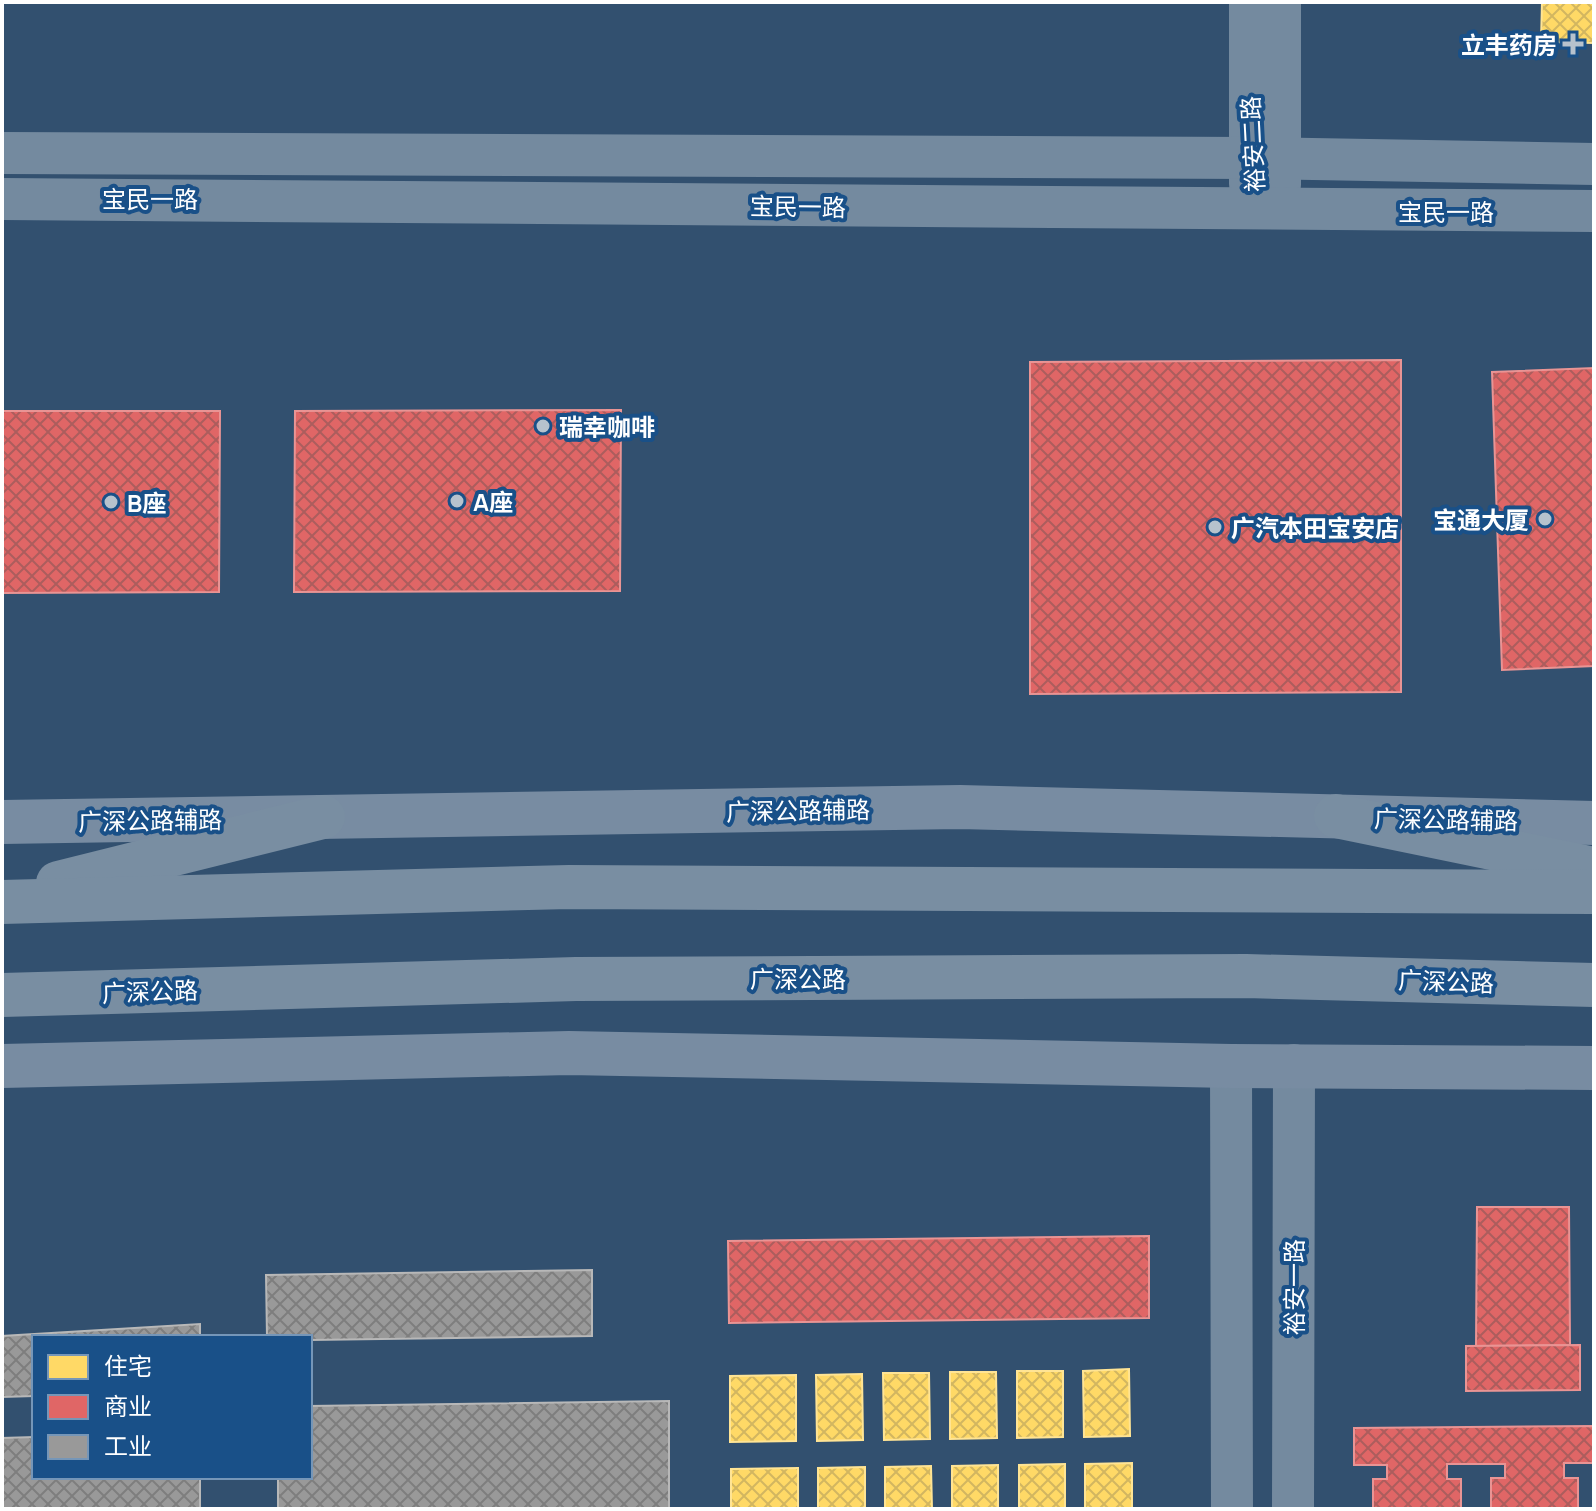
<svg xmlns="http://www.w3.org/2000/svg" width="1596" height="1511" font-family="Manrope,'Noto Sans SC',sans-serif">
	<defs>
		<pattern id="homes-cross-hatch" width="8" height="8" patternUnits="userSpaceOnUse" patternTransform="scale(2)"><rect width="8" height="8" fill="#ffd966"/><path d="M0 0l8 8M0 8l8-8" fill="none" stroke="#d2b660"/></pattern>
		<pattern id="shops-cross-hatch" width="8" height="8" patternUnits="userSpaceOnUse" patternTransform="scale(2)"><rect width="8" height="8" fill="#e06666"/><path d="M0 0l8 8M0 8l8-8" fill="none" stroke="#ac5d5d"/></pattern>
		<pattern id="industry-cross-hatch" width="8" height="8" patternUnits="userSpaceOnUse" patternTransform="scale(2)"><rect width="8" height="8" fill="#999"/><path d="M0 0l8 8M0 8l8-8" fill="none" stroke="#7e7e7e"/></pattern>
	</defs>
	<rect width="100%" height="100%" fill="#32506f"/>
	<g fill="url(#homes-cross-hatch)" stroke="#ffe494" stroke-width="2">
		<polygon points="1542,2 1594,2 1594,43 1541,42"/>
		<polygon points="1129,1369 1130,1436 1084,1437 1083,1371"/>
		<polygon points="1017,1371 1063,1371 1063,1437 1017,1438"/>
		<polygon points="950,1372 996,1372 997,1438 950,1439"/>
		<polygon points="883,1373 929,1373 930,1439 884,1440"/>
		<polygon points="862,1374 863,1440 817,1441 816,1375"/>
		<polygon points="796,1375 796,1441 730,1442 730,1376"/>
		<polygon points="1132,1463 1132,1509 1085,1509 1085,1464"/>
		<polygon points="1065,1464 1065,1509 1019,1509 1019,1465"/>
		<polygon points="998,1465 998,1509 952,1509 952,1466"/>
		<polygon points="931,1466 932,1509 885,1509 885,1467"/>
		<polygon points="865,1467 865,1509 818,1509 818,1468"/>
		<polygon points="798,1468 798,1509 731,1509 731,1469"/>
	</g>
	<g fill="url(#shops-cross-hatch)" stroke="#e99494" stroke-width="2">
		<polygon points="1401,360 1401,692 1030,694 1030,362"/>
		<polygon points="1594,368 1594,666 1502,670 1492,372"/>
		<polygon points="621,410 620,591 294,592 295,411"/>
		<polygon points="2,411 220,411 219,592 2,593"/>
		<polygon points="1477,1207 1569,1207 1570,1345 1476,1346"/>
		<polygon points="1149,1236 1149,1318 729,1323 728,1241"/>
		<polygon points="1580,1345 1580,1390 1466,1391 1466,1346"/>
		<polygon points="1594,1426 1594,1463 1564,1463 1564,1478 1578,1478 1578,1509 1491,1509 1491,1478 1505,1478 1505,1464 1447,1464 1447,1479 1461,1479 1461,1509 1373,1509 1373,1479 1387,1479 1387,1465 1354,1465 1354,1428"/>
	</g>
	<g fill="url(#industry-cross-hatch)" stroke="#b8b8b8" stroke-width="2">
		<polygon points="592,1270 592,1336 310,1340 310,1337 267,1337 266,1275"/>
		<polygon points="200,1324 200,1337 34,1337 34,1396 2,1397 2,1336"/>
		<polygon points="669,1401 669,1509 278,1509 278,1477 310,1477 310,1406"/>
		<polygon points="34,1437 34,1477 200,1477 200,1509 2,1509 2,1438"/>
	</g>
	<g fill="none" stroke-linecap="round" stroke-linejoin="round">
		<g stroke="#748a9f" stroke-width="42">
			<polyline points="1250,2 1250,184"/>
			<polyline points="2,153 1250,158 1594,164"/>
			<polyline points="1280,185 1280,2"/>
			<polyline points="2,199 1594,211"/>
			<polyline points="1231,1066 1232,1509"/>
			<polyline points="1293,1509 1294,1065"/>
		</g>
		<g stroke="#788ca2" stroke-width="44">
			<polyline points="2,822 960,807 1594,823"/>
			<polyline points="2,1066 569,1053 1231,1066 1594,1068"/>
		</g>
		<g stroke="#798ea2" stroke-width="44">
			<polyline points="1336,816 1594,869"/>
			<polyline points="58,883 323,817"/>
			<polyline points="2,902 569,887 1594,892"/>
			<polyline points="2,995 576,979 1246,976 1594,985"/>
		</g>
	</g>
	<g fill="#b7c2cd" stroke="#195088" stroke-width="3">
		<path d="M1569 32h8v8h8v8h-8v8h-8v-8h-8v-8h8z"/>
		<circle cx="543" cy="426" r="8"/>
		<circle cx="457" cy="501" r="8"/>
		<circle cx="111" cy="502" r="8"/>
		<circle cx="1545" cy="519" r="8"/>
		<circle cx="1215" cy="527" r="8"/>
	</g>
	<g text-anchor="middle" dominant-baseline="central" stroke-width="8" stroke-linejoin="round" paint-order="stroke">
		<g font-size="24" font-weight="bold" fill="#fff" stroke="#195088" text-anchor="start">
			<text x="1557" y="44" text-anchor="end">立丰药房</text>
			<text x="559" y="426">瑞幸咖啡</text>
			<text x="473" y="501">A座</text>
			<text x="127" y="502">B座</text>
			<text x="1529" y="519" text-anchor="end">宝通大厦</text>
			<text x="1231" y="527">广汽本田宝安店</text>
		</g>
		<g font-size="24" fill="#fff" stroke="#195088">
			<text transform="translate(1252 144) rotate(-93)">裕安二路</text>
			<text x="150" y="198">宝民一路</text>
			<text transform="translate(798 206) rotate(1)">宝民一路</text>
			<text x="1446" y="211">宝民一路</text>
			<text transform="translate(798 810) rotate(-1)">广深公路辅路</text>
			<text transform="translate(1446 819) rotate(1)">广深公路辅路</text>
			<text transform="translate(150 820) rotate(-1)">广深公路辅路</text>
			<text x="798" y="978">广深公路</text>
			<text transform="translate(1446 981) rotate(2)">广深公路</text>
			<text transform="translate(150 991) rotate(-2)">广深公路</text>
			<text transform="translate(1293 1287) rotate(-90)">裕安一路</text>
		</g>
	</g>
	<rect width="1596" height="1511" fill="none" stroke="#ffffff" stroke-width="8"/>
	<rect x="32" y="1335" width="280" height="144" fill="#195088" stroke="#7596b8" stroke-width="2"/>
	<rect x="48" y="1355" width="40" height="24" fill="#ffd966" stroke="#7596b8" stroke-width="2"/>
	<text x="104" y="1375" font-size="24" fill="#ffffff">住宅</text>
	<rect x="48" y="1395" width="40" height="24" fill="#e06666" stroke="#7596b8" stroke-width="2"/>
	<text x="104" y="1415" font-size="24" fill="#ffffff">商业</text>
	<rect x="48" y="1435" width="40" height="24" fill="#999999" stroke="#7596b8" stroke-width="2"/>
	<text x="104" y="1455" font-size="24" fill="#ffffff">工业</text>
</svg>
